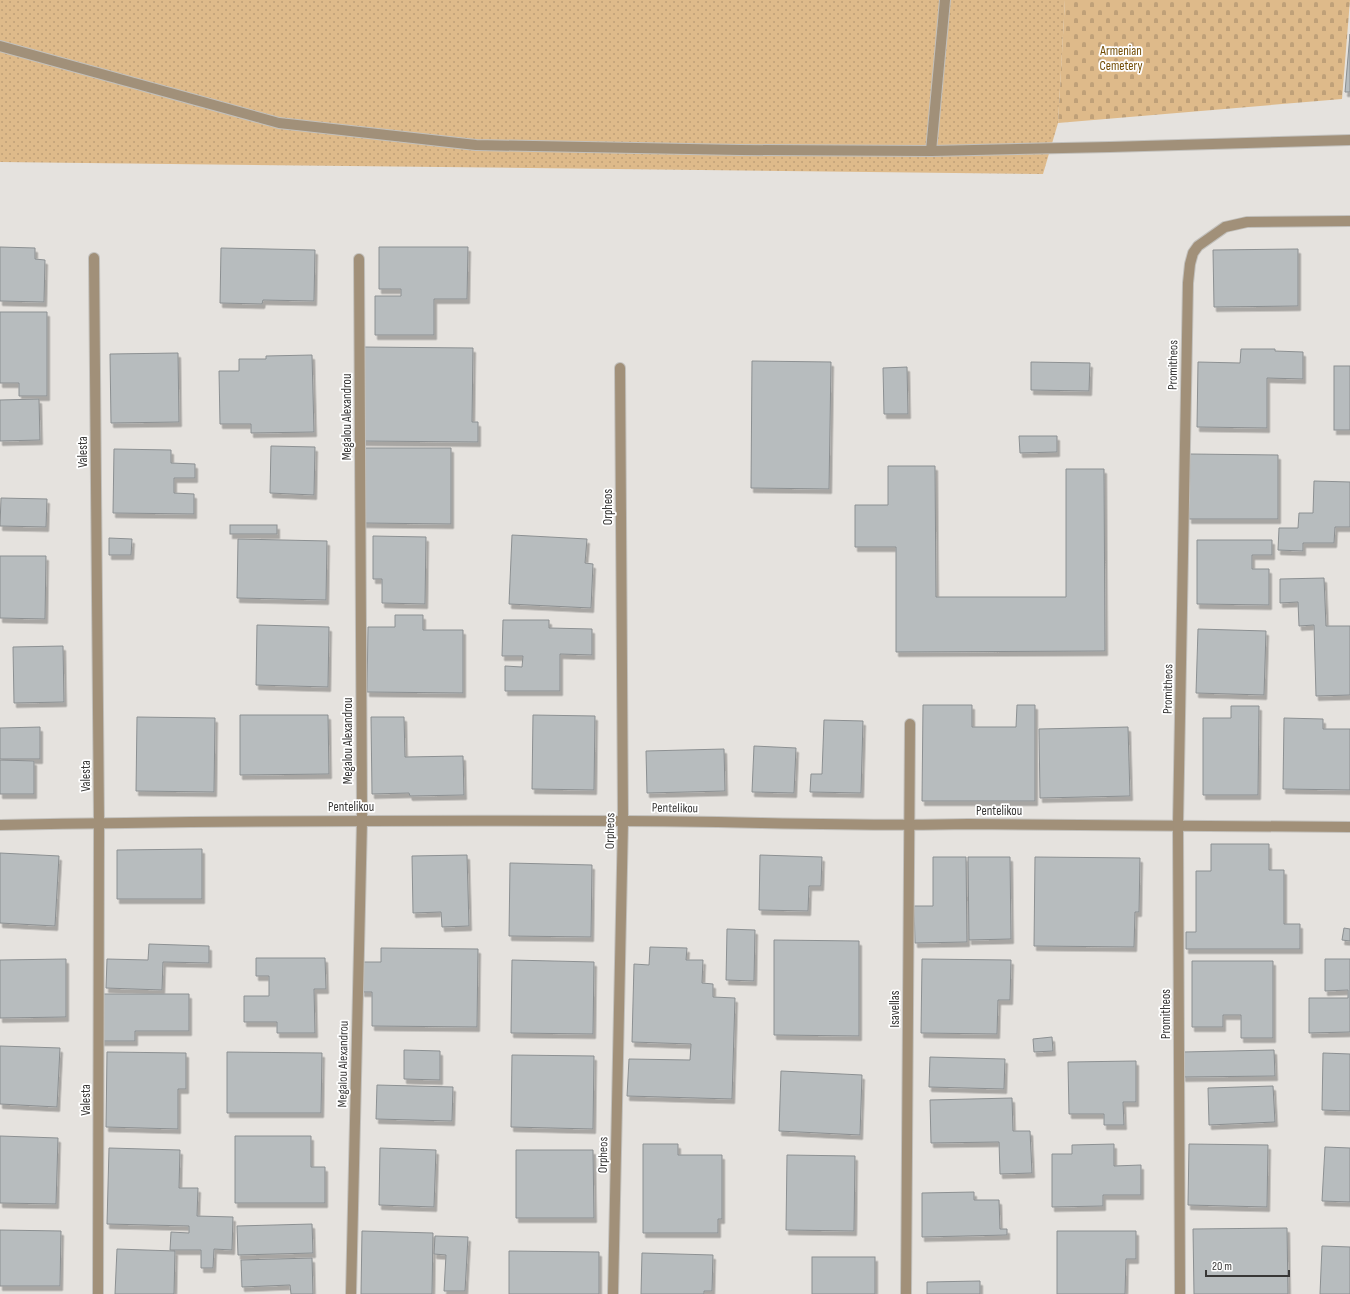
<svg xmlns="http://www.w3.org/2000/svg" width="1350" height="1294" font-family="'Sofia Sans Condensed',sans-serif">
	<defs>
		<pattern id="green-dots" width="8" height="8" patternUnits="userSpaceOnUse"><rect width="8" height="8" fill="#deba8a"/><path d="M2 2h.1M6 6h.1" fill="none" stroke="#bfa078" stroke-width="1.8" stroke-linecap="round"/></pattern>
		<pattern id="cemetery-stones" width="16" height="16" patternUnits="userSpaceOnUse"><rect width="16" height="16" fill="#deba8a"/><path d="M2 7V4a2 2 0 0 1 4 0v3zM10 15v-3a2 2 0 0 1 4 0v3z" fill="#bfa078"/></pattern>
		<filter id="shadow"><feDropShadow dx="2.5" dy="4.5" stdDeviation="0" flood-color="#0004"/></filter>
	</defs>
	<rect width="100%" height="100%" fill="#e5e2de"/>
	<polygon fill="url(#green-dots)" points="0,0 1065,0 1058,123 1043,174 0,162"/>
	<polygon fill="url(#cemetery-stones)" points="1065,0 1350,0 1342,99 1058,123"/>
	<g fill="#b7bcbe" stroke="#8c9092" filter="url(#shadow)">
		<polygon points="1350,34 1350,92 1345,92"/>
		<polygon points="0,247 35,248 35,259 45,260 44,302 0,301"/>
		<polygon points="379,247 468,247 467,299 434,299 434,335 375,335 375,296 401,296 401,289 379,289"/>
		<polygon points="221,248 315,250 314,301 263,300 262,304 220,303"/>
		<polygon points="1298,249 1298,306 1214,307 1213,250"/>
		<polygon points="0,312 47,312 47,396 19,396 19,383 0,383"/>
		<polygon points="362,347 473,348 472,422 478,422 478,442 361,441"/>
		<polygon points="1241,349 1275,349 1275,351 1303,352 1303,379 1267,378 1267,428 1197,427 1198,362 1240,363"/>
		<polygon points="178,353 179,422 111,423 110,354"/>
		<polygon points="312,355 314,432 251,433 251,424 220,424 219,371 239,371 239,359 266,359 266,356"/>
		<polygon points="752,361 831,362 829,489 751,488"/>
		<polygon points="1031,362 1090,363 1089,391 1031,390"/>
		<rect x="1334" y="366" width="16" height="64"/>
		<polygon points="907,367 908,414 884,414 883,368"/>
		<polygon points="39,399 40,440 0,441 0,400"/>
		<polygon points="1019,436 1057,436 1057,452 1020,453"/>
		<polygon points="271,446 315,447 314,495 270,493"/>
		<polygon points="362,448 451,448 451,524 362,523"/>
		<polygon points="114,449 171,450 171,463 195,464 195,478 174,478 174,493 194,494 194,514 113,513"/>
		<polygon points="1190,454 1278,455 1278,519 1189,519"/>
		<polygon points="888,466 935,466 936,597 1066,597 1066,469 1104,469 1105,651 896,652 896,547 855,547 855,505 888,505"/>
		<polygon points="1314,481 1350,482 1350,527 1335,527 1334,543 1303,543 1303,551 1278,550 1279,528 1298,528 1299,513 1313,513"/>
		<polygon points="1,498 47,499 46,527 0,526"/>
		<rect x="230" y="525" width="47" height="9"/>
		<polygon points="512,535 587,539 585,563 593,564 591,608 509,604"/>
		<polygon points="373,536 426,537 425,604 382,603 382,579 373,579"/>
		<polygon points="109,538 132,539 131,555 109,555"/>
		<polygon points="238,539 327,541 326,600 237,598"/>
		<polygon points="1197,540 1272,540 1272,555 1252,555 1252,569 1269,569 1269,605 1197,604"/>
		<polygon points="0,556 46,556 45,619 0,618"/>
		<polygon points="1324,578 1326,626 1350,626 1350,695 1316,696 1314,625 1299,626 1298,602 1280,603 1280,579"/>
		<polygon points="395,615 423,615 423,630 463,630 463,693 367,692 368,627 395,627"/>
		<polygon points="503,620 549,620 549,628 592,629 592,655 560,654 560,691 505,691 505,666 522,667 523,656 502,656"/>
		<polygon points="257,625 329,627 328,687 256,685"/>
		<polygon points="1198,629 1266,631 1264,695 1196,693"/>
		<polygon points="63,646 64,702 14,703 13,647"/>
		<polygon points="923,705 972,705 972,727 1016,727 1017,705 1035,705 1035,801 922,801"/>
		<polygon points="1231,706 1259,706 1258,795 1203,795 1203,718 1231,718"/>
		<polygon points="240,715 328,715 329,774 240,775"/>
		<polygon points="533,715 595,716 594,790 532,789"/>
		<polygon points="137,717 215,718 214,792 136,791"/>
		<polygon points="371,717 404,717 405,757 463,756 464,795 410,796 409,793 372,794"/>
		<polygon points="1284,718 1323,719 1323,729 1350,729 1350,790 1283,789"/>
		<polygon points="824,720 863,721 861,793 810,792 811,774 822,774"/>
		<polygon points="40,727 40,759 0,759 0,728"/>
		<polygon points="1128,727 1130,796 1040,798 1039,729"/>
		<polygon points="754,746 796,748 794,793 752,792"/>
		<polygon points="724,749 725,791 647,793 646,751"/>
		<polygon points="0,760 34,761 34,794 0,794"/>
		<polygon points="1211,844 1269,844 1269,870 1284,870 1284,924 1300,924 1300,949 1186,949 1186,932 1196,932 1196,871 1211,871"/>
		<polygon points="202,849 202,899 117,899 117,850"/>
		<polygon points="0,853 59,856 55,926 0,923"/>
		<polygon points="467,855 469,926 442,927 441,912 413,913 412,856"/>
		<polygon points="760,855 822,857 821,886 809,886 808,911 759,910"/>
		<polygon points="933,857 966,857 967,942 915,943 914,906 933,906"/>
		<polygon points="968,857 1010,857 1011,939 969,940"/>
		<polygon points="1035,857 1140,858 1139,912 1135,912 1134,947 1034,946"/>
		<polygon points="510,863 592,865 591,937 509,936"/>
		<polygon points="1344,928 1350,929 1350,941 1342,940"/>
		<polygon points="727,929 755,930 754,981 726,980"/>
		<polygon points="774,940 859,941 859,1036 774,1035"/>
		<polygon points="149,944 209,946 209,963 163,962 162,990 106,988 107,959 148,960"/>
		<polygon points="650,947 687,948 686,960 703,960 702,983 713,984 713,997 735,998 732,1099 627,1096 629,1059 690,1060 691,1044 632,1042 634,964 649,965"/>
		<polygon points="381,948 478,949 477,1027 372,1026 372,992 362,992 362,962 381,962"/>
		<polygon points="256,958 325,958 326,989 314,989 315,1033 277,1033 277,1022 244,1022 244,996 269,996 269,976 256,976"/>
		<polygon points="66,959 66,1017 0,1018 0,960"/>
		<polygon points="922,959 1011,960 1010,1000 998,1000 997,1034 921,1033"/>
		<polygon points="1325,959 1350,959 1350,1032 1309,1033 1309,998 1348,998 1348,990 1325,991"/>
		<polygon points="512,960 594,962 593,1034 511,1033"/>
		<polygon points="1192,961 1273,961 1273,1038 1241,1038 1241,1015 1223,1015 1223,1027 1192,1027"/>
		<polygon points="101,994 189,994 189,1031 135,1031 135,1041 101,1041"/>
		<polygon points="1052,1037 1053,1051 1034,1052 1033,1039"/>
		<polygon points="0,1046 60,1048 57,1107 0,1104"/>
		<polygon points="404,1050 440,1051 440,1080 404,1079"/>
		<polygon points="1274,1050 1275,1076 1183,1077 1183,1052"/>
		<polygon points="107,1052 186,1053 186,1089 178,1089 178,1129 106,1127"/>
		<polygon points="227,1052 322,1053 321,1113 227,1113"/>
		<polygon points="1323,1053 1350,1054 1350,1111 1322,1110"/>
		<polygon points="512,1055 594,1056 593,1129 511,1127"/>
		<polygon points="930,1057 1005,1059 1004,1089 929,1087"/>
		<polygon points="1136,1061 1136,1102 1123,1102 1124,1125 1104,1125 1104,1114 1069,1114 1068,1062"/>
		<polygon points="781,1071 862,1075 860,1135 779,1131"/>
		<polygon points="377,1085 453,1087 452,1121 376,1119"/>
		<polygon points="1273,1086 1275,1122 1209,1125 1208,1088"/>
		<polygon points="1012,1098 1013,1131 1030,1131 1032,1173 1000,1174 999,1142 931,1143 930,1100"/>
		<polygon points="0,1136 58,1138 56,1204 0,1203"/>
		<polygon points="235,1136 311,1136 311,1167 325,1167 325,1203 235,1203"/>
		<polygon points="643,1144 678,1144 678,1155 722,1155 722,1219 718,1219 718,1233 643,1233"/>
		<polygon points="1114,1144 1114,1166 1141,1165 1141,1195 1103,1195 1103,1206 1052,1207 1052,1154 1072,1154 1072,1145"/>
		<polygon points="1189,1144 1268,1145 1267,1207 1188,1205"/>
		<polygon points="1325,1147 1350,1148 1350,1202 1322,1201"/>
		<polygon points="109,1148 180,1150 179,1188 198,1188 197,1216 233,1217 232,1250 214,1249 213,1268 201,1268 201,1250 170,1250 171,1232 189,1233 189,1226 107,1224"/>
		<polygon points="380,1148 436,1150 434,1207 379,1205"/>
		<polygon points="516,1150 593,1150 594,1218 516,1218"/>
		<polygon points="787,1155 855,1156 854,1231 786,1230"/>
		<polygon points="974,1192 974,1200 999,1200 1000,1229 1007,1229 1007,1235 922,1237 922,1193"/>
		<polygon points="312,1224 313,1253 238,1255 237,1226"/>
		<polygon points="1287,1228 1288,1294 1194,1294 1193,1229"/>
		<polygon points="0,1230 61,1231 60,1286 0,1286"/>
		<polygon points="362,1231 433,1233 432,1294 361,1294"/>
		<polygon points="1057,1231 1136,1231 1136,1259 1126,1259 1125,1294 1057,1294"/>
		<polygon points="435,1236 468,1237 465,1291 444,1291 446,1255 434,1254"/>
		<polygon points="1322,1246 1350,1247 1350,1294 1320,1294"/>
		<polygon points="117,1249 175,1251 174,1294 115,1294"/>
		<polygon points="509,1251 599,1252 599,1294 509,1294"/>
		<polygon points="642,1253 713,1255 712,1291 704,1291 704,1294 641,1294"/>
		<rect x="812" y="1257" width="63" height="37"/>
		<polygon points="312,1258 313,1294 291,1294 290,1285 242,1287 241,1260"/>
		<polygon points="980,1281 980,1294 927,1294 927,1282"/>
	</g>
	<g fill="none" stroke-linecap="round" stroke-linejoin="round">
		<defs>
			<g id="minor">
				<polyline points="0,46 279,123 476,145 740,150 931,151 1110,147 1350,140"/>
				<polyline points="931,151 945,0"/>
				<polyline points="94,258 99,823 98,1294"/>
				<path d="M0 825C208 821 415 820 623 821 738 821 853 827 968 824L1350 827"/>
				<polyline points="351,1294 362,820 359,259"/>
				<polyline points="613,1294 623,821 620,368"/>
				<polyline points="906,1294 910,724"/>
				<polyline points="1180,1294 1178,825 1188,283 1190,264 1193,253 1198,246 1225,227 1247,222 1350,221"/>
			</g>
		</defs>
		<use href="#minor" stroke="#c2c0bc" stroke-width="12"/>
		<use href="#minor" stroke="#a19079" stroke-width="10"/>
	</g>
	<g text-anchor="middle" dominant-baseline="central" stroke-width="3.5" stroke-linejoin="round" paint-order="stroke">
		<g font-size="13" fill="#734d06" stroke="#fff">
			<text x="1121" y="51">Armenian<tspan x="1121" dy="15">Cemetery</tspan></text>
		</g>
		<g font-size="13" fill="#383736" stroke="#fff">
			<text transform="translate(1173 365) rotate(-89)">Promitheos</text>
			<text transform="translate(347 417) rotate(-90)">Megalou Alexandrou</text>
			<text transform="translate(83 452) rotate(-90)">Valesta</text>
			<text transform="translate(608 507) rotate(-90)">Orpheos</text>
			<text transform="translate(1168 689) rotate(-89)">Promitheos</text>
			<text transform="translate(348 741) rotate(-90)">Megalou Alexandrou</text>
			<text transform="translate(86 776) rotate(-90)">Valesta</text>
			<text x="351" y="807">Pentelikou</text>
			<text transform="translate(675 808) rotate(1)">Pentelikou</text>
			<text x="999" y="811">Pentelikou</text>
			<text transform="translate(610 831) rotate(-89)">Orpheos</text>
			<text transform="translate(895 1009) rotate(-90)">Isavellas</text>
			<text transform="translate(1166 1014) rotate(-90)">Promitheos</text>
			<text transform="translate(343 1064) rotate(-89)">Megalou Alexandrou</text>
			<text transform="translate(86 1100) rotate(-90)">Valesta</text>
			<text transform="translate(603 1155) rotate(-89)">Orpheos</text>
		</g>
	</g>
	<path d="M1206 1270v6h83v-6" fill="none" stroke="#383736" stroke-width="2"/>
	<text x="1212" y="1270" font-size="12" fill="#383736" stroke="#ffffff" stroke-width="3" paint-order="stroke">20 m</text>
</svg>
